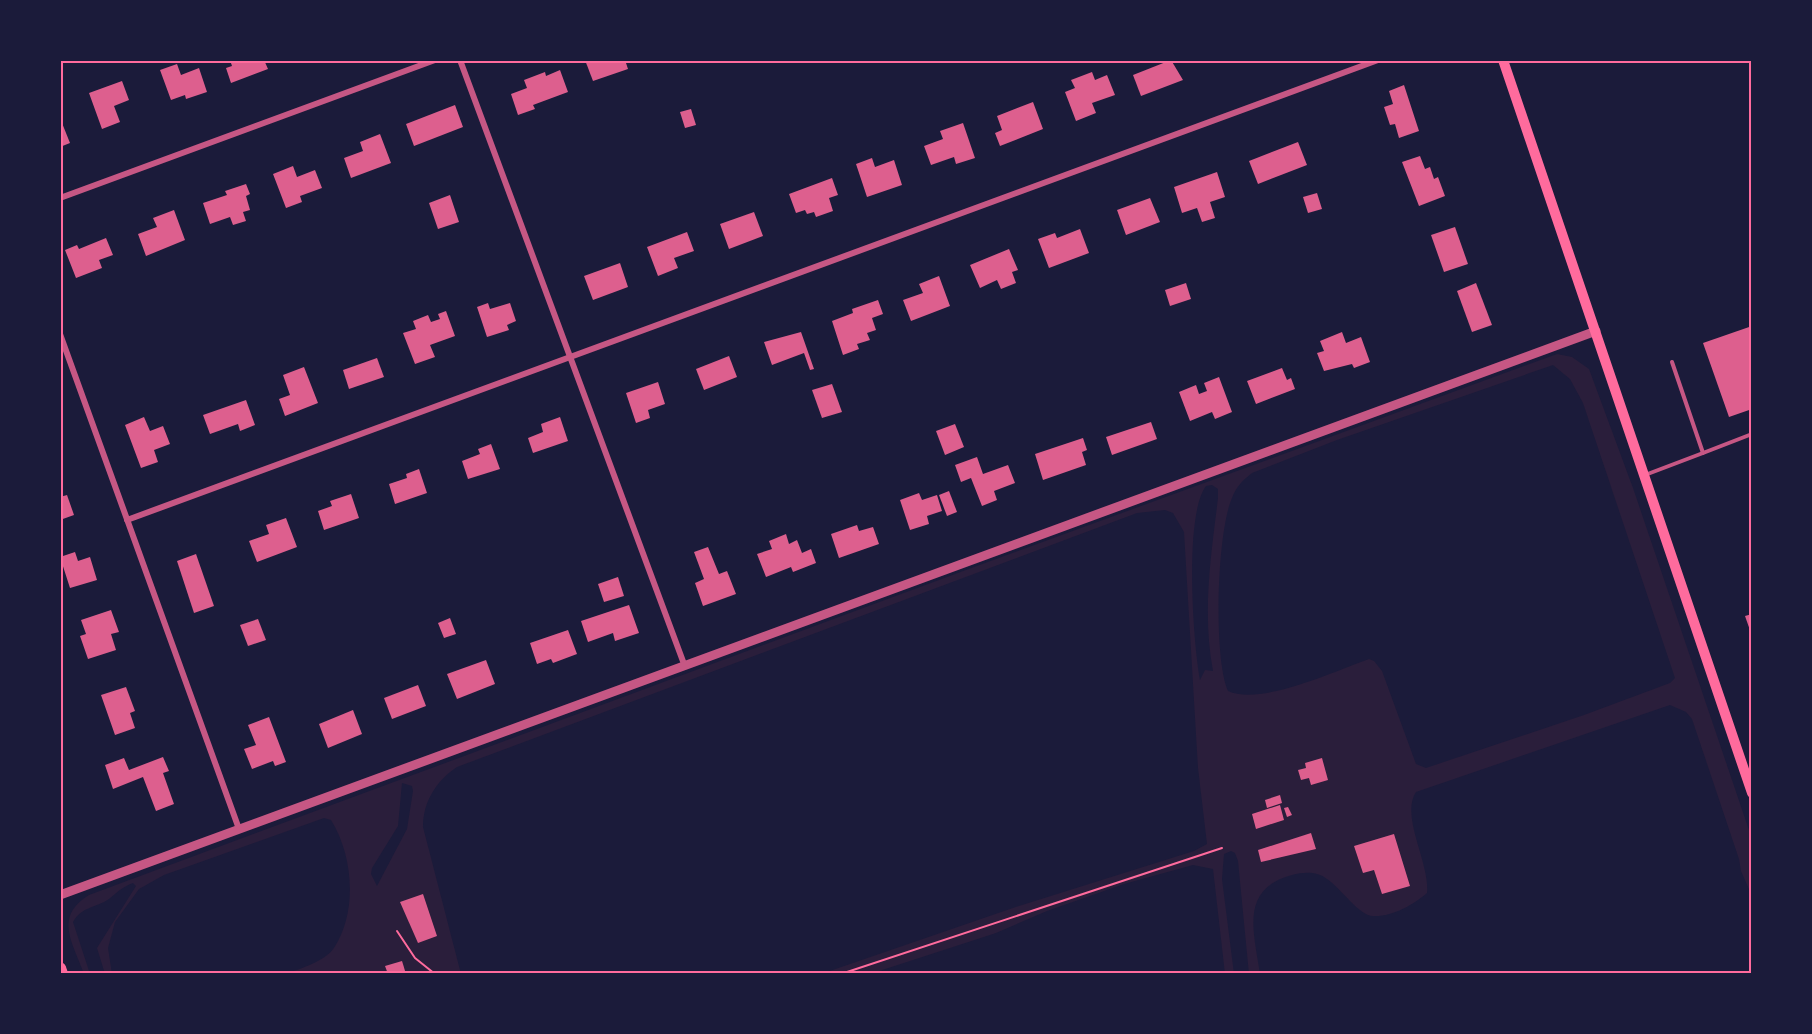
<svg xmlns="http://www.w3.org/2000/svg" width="1812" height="1034" font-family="Georgia,serif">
	<rect width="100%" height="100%" fill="#1b1b3a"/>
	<path fill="#2a1e3b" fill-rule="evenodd" d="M1557 354 1572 357 1589 369 1633 488 1752 839V896L1741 871 1739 859 1692 719 1686 712 1670 705 1416 792C1400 816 1430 863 1427 893 1413 905 1392 917 1373 916 1359 916 1340 887 1327 879 1317 871 1304 872 1292 875 1239 889 1254 932 1260 974H1249L1238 861 1235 853 1231 851 1224 854 1222 879 1234 974H1225L1213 869 1193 865 1124 884 1047 911 996 933 870 974H821L1019 906 1194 851 1207 844 1198 768 1184 532 1173 513 1165 510 1137 513 457 767C436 781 423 802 423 827L461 974H286C301 968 324 962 334 948 358 911 353 855 331 820L324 818 164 875 139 889 115 922 108 948 112 974H105L97 948 136 886 133 883C120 888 118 892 109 899 96 908 82 906 73 922L90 974H84C73 943 53 917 89 895L966 570ZM1553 365 1570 379 1583 403 1675 678 1670 683 1584 715 1426 768 1416 764 1382 671 1374 661 1369 659C1335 671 1261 706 1228 691 1213 657 1217 532 1232 498 1236 487 1243 480 1252 473L1337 440ZM1212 485 1218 489V498C1211 556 1202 613 1213 671L1205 670 1200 680C1193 642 1184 515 1206 486ZM402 783 412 786 413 791 407 829 377 886 371 874 372 868 398 826Z"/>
	<g fill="#dd5f8e">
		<polygon points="230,60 264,60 268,69 231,83 226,68 232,66"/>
		<polygon points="585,60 625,60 628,69 593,81"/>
		<polygon points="1171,60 1183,80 1141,96 1133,75"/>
		<polygon points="177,64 181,75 199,68 207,92 186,99 185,95 171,100 160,70"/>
		<polygon points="560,70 568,92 533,105 535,109 518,115 511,94 527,88 524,80 545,72 546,76"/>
		<polygon points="1092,72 1095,80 1107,75 1115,95 1092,103 1096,113 1076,121 1065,92 1075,88 1071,80"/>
		<polygon points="122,81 129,100 114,106 120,122 102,129 89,93"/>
		<polygon points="1404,85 1419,131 1399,138 1395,124 1390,125 1384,107 1393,104 1389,91"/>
		<polygon points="1033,102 1043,129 1000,146 995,133 1002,130 997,116"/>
		<polygon points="455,105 463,127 414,146 406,124"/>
		<polygon points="691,109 696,125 685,128 680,112"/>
		<polygon points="60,118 70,143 60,147"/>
		<polygon points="963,123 975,158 956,164 954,157 931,165 924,146 943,139 940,131"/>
		<polygon points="380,134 391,163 351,178 344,158 363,151 360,142"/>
		<polygon points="1298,142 1307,165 1258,184 1249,161"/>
		<polygon points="1420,156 1425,169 1430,167 1434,179 1438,177 1445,196 1419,206 1402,162"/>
		<polygon points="872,158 875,167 894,160 902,185 867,197 856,164"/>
		<polygon points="293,166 297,177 315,170 322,188 300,196 302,202 286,208 273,174"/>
		<polygon points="1217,172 1225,197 1210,202 1215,218 1202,222 1197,208 1182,213 1174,187"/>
		<polygon points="832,178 838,195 829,198 833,211 816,217 814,212 807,214 805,210 796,213 789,194"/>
		<polygon points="246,184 250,194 246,196 250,210 243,212 246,221 233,225 230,217 210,224 203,203 227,195 225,191"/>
		<polygon points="1317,193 1322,209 1308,213 1303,197"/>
		<polygon points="450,195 459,222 438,229 429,203"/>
		<polygon points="1150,198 1160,222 1126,235 1117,210"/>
		<polygon points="174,210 185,240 146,256 138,234 157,227 153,218"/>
		<polygon points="754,212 763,236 729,249 720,224"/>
		<polygon points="1455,227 1468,264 1444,272 1431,235"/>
		<polygon points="1080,229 1089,253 1049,268 1038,239 1055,233 1057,238"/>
		<polygon points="687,232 694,251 674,258 678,268 658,276 647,247"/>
		<polygon points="106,238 113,255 99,260 102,268 76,278 65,250 77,245 79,249"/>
		<polygon points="1009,249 1018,270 1012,272 1016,283 1001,289 997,280 980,288 970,265"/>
		<polygon points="620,263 628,287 593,300 584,276"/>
		<polygon points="939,276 950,306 911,321 903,300 923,293 919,284"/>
		<polygon points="1186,283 1191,299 1170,306 1165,290"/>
		<polygon points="1476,283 1492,325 1472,332 1457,291"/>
		<polygon points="878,300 883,314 872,318 876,330 867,333 870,340 857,344 859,349 843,355 832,321 853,313 852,309"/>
		<polygon points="488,303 490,309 510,303 516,321 507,325 509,330 487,337 477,307"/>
		<polygon points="446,311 455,336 430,345 435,357 415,364 403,333 416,329 413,321 428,315 431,322 440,319 438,314"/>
		<polygon points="1752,326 1752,409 1729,417 1703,343"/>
		<polygon points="801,332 814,369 810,370 804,353 772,365 764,342"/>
		<polygon points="1342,332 1346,343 1361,337 1370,362 1354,368 1352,364 1324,371 1317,353 1324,351 1320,341"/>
		<polygon points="729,356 737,377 704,390 696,369"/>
		<polygon points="377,358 384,377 349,389 343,370"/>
		<polygon points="304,367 318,403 285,416 279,399 290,395 283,375"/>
		<polygon points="1282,368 1287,380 1291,378 1295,389 1256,404 1247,381"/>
		<polygon points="1219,377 1232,412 1215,419 1212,412 1190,421 1179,392 1196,385 1199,394 1207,391 1204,383"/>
		<polygon points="658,382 665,404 648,410 650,418 636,423 626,393"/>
		<polygon points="832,384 842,412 822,418 812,390"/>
		<polygon points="246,400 255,425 240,431 238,424 210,434 203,415"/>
		<polygon points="144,417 150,431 163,426 170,444 154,450 158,462 141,468 125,425"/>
		<polygon points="560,417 568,441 533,453 528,438 543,432 541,424"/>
		<polygon points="1151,422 1157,439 1112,455 1106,437"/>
		<polygon points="955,424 964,447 945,455 936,431"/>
		<polygon points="1083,438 1087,450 1082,452 1086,465 1043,480 1035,454"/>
		<polygon points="491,444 500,469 468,479 462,461 480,454 478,449"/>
		<polygon points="977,457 983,474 1008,465 1015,483 994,491 997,500 982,506 971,478 961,482 955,465"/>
		<polygon points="419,469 427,493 395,504 389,484 407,478 406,474"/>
		<polygon points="949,491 957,512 947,516 939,495"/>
		<polygon points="919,493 922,500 937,495 942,511 927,516 929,524 910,530 900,500"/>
		<polygon points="351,494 359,518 324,530 318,511 332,506 330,501"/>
		<polygon points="67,495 74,515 60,520 60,497"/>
		<polygon points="286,518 297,547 257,562 249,541 269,534 266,525"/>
		<polygon points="857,525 859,531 873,527 879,544 839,558 831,534"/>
		<polygon points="786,534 789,544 797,540 802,553 811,549 816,563 793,572 791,567 766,577 757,554 772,549 769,541"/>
		<polygon points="708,547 719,574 727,571 736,594 703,606 695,583 704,579 694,552"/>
		<polygon points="75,552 78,561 90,557 97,580 70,588 60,557"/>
		<polygon points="196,554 214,606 194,613 177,561"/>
		<polygon points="618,577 624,596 604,602 598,584"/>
		<polygon points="629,605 639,633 615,641 613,633 588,642 581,621"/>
		<polygon points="111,610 119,632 111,634 116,650 88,659 80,636 86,634 81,620"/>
		<polygon points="1752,614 1752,636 1745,616"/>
		<polygon points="450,618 456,634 444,638 438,623"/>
		<polygon points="258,619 266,640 248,646 240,625"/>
		<polygon points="568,630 577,654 553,663 551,659 537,664 530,643"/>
		<polygon points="486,660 495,684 457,699 447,674"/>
		<polygon points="418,685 426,706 392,719 384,698"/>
		<polygon points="126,687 135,711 130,713 135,728 115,735 101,695"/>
		<polygon points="353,710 362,734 328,748 319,724"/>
		<polygon points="269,717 286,762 275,766 273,761 252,769 244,749 256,745 248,725"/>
		<polygon points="163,757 169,771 163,773 174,804 156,811 143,777 113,789 105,765 124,758 129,770"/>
		<polygon points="1322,758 1328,780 1311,785 1309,778 1301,780 1298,770 1306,768 1305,763"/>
		<polygon points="1280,795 1282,803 1267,808 1265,800"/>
		<polygon points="1280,805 1284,820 1256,829 1252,814"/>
		<polygon points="1288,807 1292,815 1287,817 1284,808"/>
		<polygon points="1311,833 1316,849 1261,862 1258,850"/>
		<polygon points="1394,834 1410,886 1382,894 1374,870 1363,873 1354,846"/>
		<polygon points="423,894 437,936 418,943 400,902"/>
		<polygon points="402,961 406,974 388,974 385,966"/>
	</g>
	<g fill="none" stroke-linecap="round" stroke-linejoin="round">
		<g stroke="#ff6b9d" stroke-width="2">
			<polyline points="397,931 415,958 435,974"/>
			<polyline points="841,974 1222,848"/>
		</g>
		<g stroke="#c65784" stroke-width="4">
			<polyline points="1672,362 1703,453 1752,434"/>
			<polyline points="1645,475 1703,453"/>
		</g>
		<g stroke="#c65784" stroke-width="6">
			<polyline points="460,60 684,664"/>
			<polyline points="60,198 435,60"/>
			<polyline points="60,334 239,829"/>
			<polyline points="127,520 1378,60"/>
		</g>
		<polyline stroke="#c65784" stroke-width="9" points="60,895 1596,331"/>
		<polyline stroke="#ff6b9d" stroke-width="10" points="1503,60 1752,793"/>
		<polyline stroke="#ff6b9d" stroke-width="12" points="60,968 62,974"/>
	</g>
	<rect width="1812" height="1034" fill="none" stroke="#1b1b3a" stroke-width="123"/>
	<rect x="62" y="62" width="1688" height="910" fill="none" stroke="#ff6b9d" stroke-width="2"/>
</svg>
